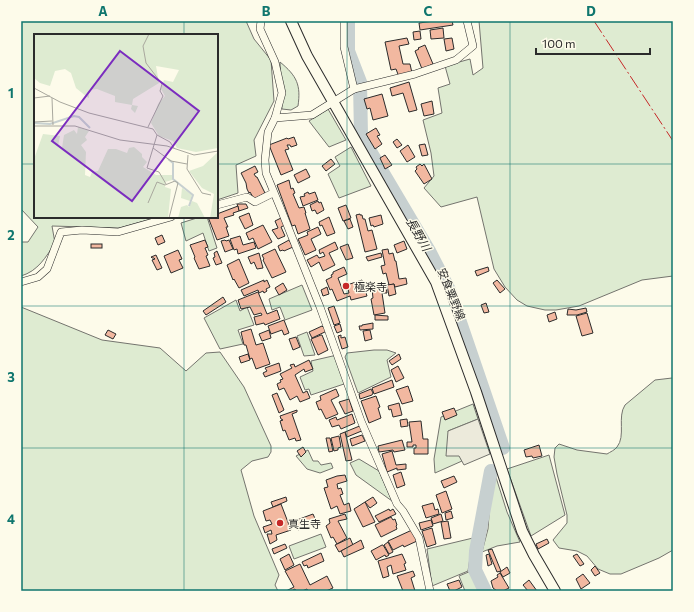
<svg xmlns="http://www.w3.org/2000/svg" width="694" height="612" font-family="Commissioner,'Noto Sans JP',sans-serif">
	<rect width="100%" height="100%" fill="#fdfbea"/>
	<g fill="#deebd1" stroke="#74746e">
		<path d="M21 21H246L254 39 271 60 274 101 254 140 256 156 236 165 238 193 217 200V35H35V217H158L119 228 52 226 55 243C46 257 38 271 21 276V242H28L38 227 21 209Z"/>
		<polygon points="479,21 673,21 673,276 642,280 579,306 556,310 545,310 527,306 517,300 505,287 494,269 477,197 441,207 424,188 434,176 431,153 423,120 442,113 438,88 450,84 445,66 470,59 473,75 483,68"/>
		<path d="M280 62C297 76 301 85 298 106L291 110 282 109Z"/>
		<polygon points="328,109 346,140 329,147 309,121"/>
		<polygon points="351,147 371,186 339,198 328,174 340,166 335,157"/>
		<polygon points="200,217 207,217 217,248 209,251 203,233 186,241 181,223"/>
		<polygon points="302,285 312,310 285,320 280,307 272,310 269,299"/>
		<polygon points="236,300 240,311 247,307 254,325 238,330 243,344 220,349 204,318"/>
		<polygon points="21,307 102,340 160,348 186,371 206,353 220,352 244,387 271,446 271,452 268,457 252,461 241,470 254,516 279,575 275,585 278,591 21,591"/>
		<polygon points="307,332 315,355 304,356 297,336"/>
		<polygon points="374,350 387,350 396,353 387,360 391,377 358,393 345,357 347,353"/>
		<polygon points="337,355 347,383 311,395 309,389 305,390 300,377 313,371 311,361"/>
		<path d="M672 378H673V550L659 558 621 574H610L598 569 587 556 577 551 559 548 553 540 567 523V515L557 474 554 457 555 448 559 444 577 450 607 454C610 452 615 450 617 447 626 436 617 417 625 405L655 380Z"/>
		<polygon points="473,404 478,419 448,431 462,461 435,473 434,459 441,417"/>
		<polygon points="308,450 313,461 318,461 321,465 331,463 333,468 320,473 307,469 296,456"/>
		<polygon points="549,455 565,515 531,536 507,469"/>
		<polygon points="359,459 379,471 392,501 356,475 350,463"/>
		<polygon points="494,471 507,512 520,542 497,546 482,552 488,529 489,515 488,496"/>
		<polygon points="321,534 326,547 294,559 289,546"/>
		<polygon points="473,538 468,571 432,586 427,549"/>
		<polygon points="471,571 480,591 465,591 459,576"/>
	</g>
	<polygon fill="#eceadb" stroke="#74746e" points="478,419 490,454 464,465 459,456 446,456 448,431"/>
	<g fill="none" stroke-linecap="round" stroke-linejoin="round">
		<g stroke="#c7d0d0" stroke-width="14">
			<polyline points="348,21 348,51 360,82 361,136 429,251 449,290 503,448"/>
			<polyline points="485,591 475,570 476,551 491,471"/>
		</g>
	</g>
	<g fill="#f2b8a0" stroke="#2b2b2b">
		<polygon points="434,21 452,21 453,25 420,30 419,23"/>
		<polygon points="443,28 444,38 431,39 430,30"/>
		<polygon points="420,31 421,39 414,40 413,32"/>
		<polygon points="407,38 409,44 399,46 403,64 410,64 412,73 399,77 396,69 391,70 385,42"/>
		<polygon points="452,38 454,49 446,51 444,39"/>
		<polygon points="425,45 433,64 422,69 415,51 419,49 418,48"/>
		<polygon points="409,82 417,110 409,112 403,93 392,96 390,88"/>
		<polygon points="382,94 388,116 373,120 370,108 367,109 364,99"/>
		<polygon points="432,101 434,114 424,116 421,104"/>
		<polygon points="376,128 380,135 377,136 382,144 375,149 366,134"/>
		<polygon points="294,137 297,145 291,147 290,145 287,145 289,149 285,150 293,170 281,175 269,145 287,138 288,139"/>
		<polygon points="397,139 402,145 397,148 393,142"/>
		<polygon points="425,144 428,155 422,156 419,145"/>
		<polygon points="408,145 415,157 407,162 400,151"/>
		<polygon points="385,155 392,165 385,169 380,158"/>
		<polygon points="331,159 335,164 326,171 322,166"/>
		<polygon points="420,164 422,166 424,164 432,179 424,184 415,171 417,169 416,167"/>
		<polygon points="255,166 258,172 254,174 256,177 257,177 265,193 254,199 250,192 249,193 247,189 246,183 241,173"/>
		<polygon points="306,169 310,177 298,183 294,175"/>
		<polygon points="289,180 291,189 293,188 295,193 293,194 299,208 304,207 306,213 305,213 310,229 298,234 295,225 292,226 277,185"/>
		<polygon points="308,192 309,194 315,192 318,200 303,206 300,197 305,196 304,194"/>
		<polygon points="318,201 319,203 321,202 324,210 317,214 315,210 312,211 310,205"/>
		<polygon points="237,204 246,204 248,208 239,211"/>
		<polygon points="346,205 351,218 343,221 338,208"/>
		<polygon points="238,206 239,211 233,213 234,215 224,218 228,227 226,227 229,236 217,240 208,217 217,217 217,214"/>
		<polygon points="249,213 253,225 245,229 239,217"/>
		<polygon points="360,214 360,215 362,215 363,219 365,219 368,231 372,230 377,249 365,252 356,215"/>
		<polygon points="381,215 383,224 374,227 373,225 371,226 369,218"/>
		<polygon points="329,217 335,233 327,236 322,225 320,226 319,222"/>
		<polygon points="281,218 285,225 281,227 285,236 278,239 272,230 278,228 275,221"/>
		<polygon points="350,219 353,227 348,229 344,221"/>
		<polygon points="263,225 272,242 258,249 253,238 249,240 246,233"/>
		<polygon points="318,227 321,234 311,239 316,250 305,255 298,239 308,235 307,232"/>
		<polygon points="162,235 165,242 158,245 155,238"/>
		<polygon points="240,236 243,245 254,242 256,248 238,254 237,249 234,250 230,239"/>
		<polygon points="205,240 208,247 205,248 208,255 206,256 210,266 199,269 194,258 195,257 190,245"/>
		<polygon points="225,240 226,241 229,240 233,249 225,252 221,241"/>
		<polygon points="289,240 293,247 284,251 283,250 280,251 278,246"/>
		<polygon points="404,241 407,249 397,253 394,245"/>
		<polygon points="335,242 338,249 329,253 335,265 323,271 319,262 311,267 307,260 317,255 319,258 325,256 323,252 320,254 319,250"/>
		<rect x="91" y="244" width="11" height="4"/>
		<polygon points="348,244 353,258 346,260 340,247"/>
		<polygon points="275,249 286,272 272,278 263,260 264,259 262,255"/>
		<polygon points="388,249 389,254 393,253 395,261 396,261 399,279 406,278 407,284 395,287 394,284 389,285 386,273 383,274 381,266 385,265 382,250"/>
		<polygon points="178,250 182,259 179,260 183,268 171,273 164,256"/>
		<polygon points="217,251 222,263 216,265 213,258 215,257 214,253"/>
		<polygon points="259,253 263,268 257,269 254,262 251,264 248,257"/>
		<polygon points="381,253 382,257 368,261 366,257"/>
		<polygon points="156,255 162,268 157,270 152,260 155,259 154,258 152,258 151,257"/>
		<polygon points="239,259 249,283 239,288 234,279 233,280 227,265"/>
		<polygon points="344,267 347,274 338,278 344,294 349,293 347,285 362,280 367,296 351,300 350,296 337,301 332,289 330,290 326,280 332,277 331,275 333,274 333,272"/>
		<polygon points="488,267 489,271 477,276 475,271"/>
		<polygon points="264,280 264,282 267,280 270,287 266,289 267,291 264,293 263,291 259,293 258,290 244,296 241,290"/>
		<polygon points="497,280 505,289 500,293 493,283"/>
		<polygon points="283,283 287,290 279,295 275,288"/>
		<polygon points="394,284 396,294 389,296 387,285"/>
		<polygon points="327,287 329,294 323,296 321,290"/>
		<polygon points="386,287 387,293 382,293 385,313 374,315 371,299 373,298 372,289"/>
		<polygon points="258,292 267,314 277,310 280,319 265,325 264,323 256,325 254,317 262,315 261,313 254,315 250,307 241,309 238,300"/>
		<polygon points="223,297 226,302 206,315 203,311"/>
		<polygon points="486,303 489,312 484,313 481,305"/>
		<polygon points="334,306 340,323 334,325 328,308"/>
		<polygon points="586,308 587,312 577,315 567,315 568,309 576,310"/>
		<polygon points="555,312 557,319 549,322 547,315"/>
		<polygon points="587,313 593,333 582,336 576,316"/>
		<polygon points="375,315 388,316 388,320 375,320"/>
		<polygon points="284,320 289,333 284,335 282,330 271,334 268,326"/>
		<polygon points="373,323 373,329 360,330 359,326 362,326 362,325"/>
		<polygon points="340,324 342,331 337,333 334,326"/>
		<polygon points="322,326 323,327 325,326 327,331 312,338 309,332"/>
		<polygon points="251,329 256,345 263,343 270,364 256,369 252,358 250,359 246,345 244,345 241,332"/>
		<polygon points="108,330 116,334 113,339 105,335"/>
		<polygon points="269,330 271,338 262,341 259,334"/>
		<polygon points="370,330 372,339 365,341 363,331"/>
		<polygon points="321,335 322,335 328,350 318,355 311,339"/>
		<polygon points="341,335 341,338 345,337 348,347 342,349 338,336"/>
		<polygon points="296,337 300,347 293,350 289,339"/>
		<polygon points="248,354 250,360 241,363 239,357"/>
		<polygon points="399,354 401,359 392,365 389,361"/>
		<polygon points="309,360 313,369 305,372 304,369 295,375 303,393 307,391 310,398 300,402 297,396 290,400 284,388 279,390 277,384 281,382 280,380 283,379 280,374 292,368 290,365 294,364 295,367"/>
		<polygon points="279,363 281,371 265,377 263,373 267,371 265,368"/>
		<polygon points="398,366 404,378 396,382 391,370"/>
		<polygon points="392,380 394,387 374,394 372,388"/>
		<polygon points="408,386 413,401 402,404 396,390"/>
		<polygon points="336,389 339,396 331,400 338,414 326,419 321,409 319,410 316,402 321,400 320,396"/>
		<polygon points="371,389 373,393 372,395 360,399 359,394"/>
		<polygon points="277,393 284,410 279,413 272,395"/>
		<polygon points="376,396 380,407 378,408 381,418 369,423 361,401"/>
		<polygon points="349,399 353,411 345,414 339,402"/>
		<polygon points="399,403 402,415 393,417 391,409 389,410 388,406"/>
		<polygon points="454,408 457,415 445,420 442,412"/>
		<polygon points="297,410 297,412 292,414 301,440 296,441 295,438 289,440 285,430 283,431 280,421 283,420 281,419 280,416"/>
		<polygon points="352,414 355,423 341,429 339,425 332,427 329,420 336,417 337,420"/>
		<polygon points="407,419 408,426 401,427 400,420"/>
		<polygon points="421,421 423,439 428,439 428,454 414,454 414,448 416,448 416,445 413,445 413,447 407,447 407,442 412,442 409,422"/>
		<polygon points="362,425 364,430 347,437 345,432"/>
		<polygon points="345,432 352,460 346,461 340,434"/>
		<polygon points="362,435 365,441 352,446 350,439"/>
		<polygon points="339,436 341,447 338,448 338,450 334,451 331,438"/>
		<polygon points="326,438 330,438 333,451 329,452"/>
		<polygon points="402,440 405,450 394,452 393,450 379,452 378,446"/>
		<polygon points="539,445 542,456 533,458 532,456 526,457 524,450"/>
		<polygon points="303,447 306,452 301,457 297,451"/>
		<polygon points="392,451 396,465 406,464 406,469 397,470 397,468 387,472 382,454"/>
		<polygon points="401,472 405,485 397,488 393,475"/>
		<polygon points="345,475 347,481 337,484 338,489 341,488 343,494 340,495 344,505 349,503 351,511 340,514 337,506 331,509 324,488 328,487 326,480 337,476"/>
		<polygon points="454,476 457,482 444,488 441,481"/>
		<polygon points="446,491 452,509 442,513 436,495"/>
		<polygon points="286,497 287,501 273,507 271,502"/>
		<polygon points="373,497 377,503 370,508 365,502"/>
		<polygon points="365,502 375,522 363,527 354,509"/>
		<polygon points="433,503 435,510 438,509 439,514 426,518 422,506"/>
		<polygon points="281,504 291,530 276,535 277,540 270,544 267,534 272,534 271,530 265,533 263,527 272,524 270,520 266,521 263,511"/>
		<polygon points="389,509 390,511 393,509 396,514 379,522 375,516"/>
		<polygon points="451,511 453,518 446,520 445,513"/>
		<polygon points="313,514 317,523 298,530 294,521"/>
		<polygon points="345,514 347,519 338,521 347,538 337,544 333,537 331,538 326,526 330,523 329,519"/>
		<polygon points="441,514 443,521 433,524 431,518"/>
		<polygon points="391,517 393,520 395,519 397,525 396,526 397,529 381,537 375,525"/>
		<polygon points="431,520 433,526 421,530 419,523"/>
		<polygon points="448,521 451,538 444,539 441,522"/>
		<polygon points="432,528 436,544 427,547 422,531"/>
		<polygon points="412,530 417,541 404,547 403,545 393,550 388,541"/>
		<polygon points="350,538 353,545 339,552 335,545"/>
		<polygon points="547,539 549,543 538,549 536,544"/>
		<polygon points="361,540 364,548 344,557 341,551"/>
		<polygon points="388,542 393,552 389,554 384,545"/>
		<polygon points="285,544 287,548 274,554 272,549"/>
		<polygon points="382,545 383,545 389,555 386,557 385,555 376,560 371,551"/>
		<polygon points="492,549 501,571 497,572 488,550"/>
		<polygon points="321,553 324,561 308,568 307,565 304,566 302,562"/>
		<polygon points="289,554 294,565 285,570 280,559"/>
		<polygon points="402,554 406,563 404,564 406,570 393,574 391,565 387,567 389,576 383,578 378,561"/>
		<polygon points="489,554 492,564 488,566 486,555"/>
		<polygon points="577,554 584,564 580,566 573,556"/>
		<polygon points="300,564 310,585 327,576 333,588 326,591 308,591 307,589 302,591 296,591 295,589 293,590 293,591 286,591 294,587 285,571"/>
		<polygon points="595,566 600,573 595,576 591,570"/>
		<polygon points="507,567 510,573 503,577 500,572"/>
		<polygon points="413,571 415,576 411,578 415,591 403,591 397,576"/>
		<polygon points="500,573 509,588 503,591 497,591 493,588 491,581 498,577 497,575"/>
		<polygon points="583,574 590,583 581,589 576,579"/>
		<polygon points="459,580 462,587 454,591 450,591 447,584"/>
		<polygon points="529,580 537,591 528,591 523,585"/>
	</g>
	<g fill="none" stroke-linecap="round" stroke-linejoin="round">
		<defs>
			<g id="minor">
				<polyline points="261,21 260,29 275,62 282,93 275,118"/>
				<polyline points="344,21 344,47 354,89"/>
				<polyline points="217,205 247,197 255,202 273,193"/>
				<polyline points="21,282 38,277 47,269 61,232 82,230 118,232 171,217"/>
				<polyline points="430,591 419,538 403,511 397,504 361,421 320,307 280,207 266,173 265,160 268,132 275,118 312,115 354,89 415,74 456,60 473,46 467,21"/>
			</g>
			<polyline id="secondary" points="291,21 307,56 436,282 476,392 522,531 534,555 555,591"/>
		</defs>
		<use href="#minor" stroke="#2b2b2b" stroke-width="8"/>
		<use href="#secondary" stroke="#2b2b2b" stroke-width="12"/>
		<use href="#minor" stroke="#fdfbea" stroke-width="7"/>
		<use href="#secondary" stroke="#fdfbea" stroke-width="10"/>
		<polyline stroke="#c62828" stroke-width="1" stroke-dasharray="14 3 2 3" stroke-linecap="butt" points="594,21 673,141"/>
	</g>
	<path fill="none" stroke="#0f766e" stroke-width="1" stroke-opacity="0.55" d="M184 21V35M347 21V591M510 21V591M21 164H35M217 164H673M184 217V591M21 306H673M21 448H673"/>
	<g fill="#c62828" stroke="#fdfbea" stroke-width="1.5">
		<circle cx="346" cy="286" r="4"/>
		<circle cx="280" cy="523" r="4"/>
	</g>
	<g text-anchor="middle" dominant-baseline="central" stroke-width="3" stroke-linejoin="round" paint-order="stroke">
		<g font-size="11" fill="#2b2b2b" stroke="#fdfbea" text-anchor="start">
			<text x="354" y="286">極楽寺</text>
			<text x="288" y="523">真生寺</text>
		</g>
		<g font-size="11" fill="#2b2b2b" stroke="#fdfbea">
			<text transform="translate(452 294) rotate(68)">安食粟野線</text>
		</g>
		<g font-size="12" font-style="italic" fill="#2b2b2b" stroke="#fdfbea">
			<text transform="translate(419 234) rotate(60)">長野川</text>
		</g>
	</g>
	<g transform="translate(34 34)">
		<rect width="184" height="184" fill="#fdfbea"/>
		<path d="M0 0H184V114L162 118 143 114 139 107 125 102 117 89 124 70 131 62 127 55 130 46 139 48 145 36 122 32 125 49 99 65 98 71 104 72 101 79 97 75 98 71 81 68V62L63 55 55 56V64L53 63 42 54 37 39 31 35 21 37 16 52 6 49 0 44ZM44 93 55 97 51 103 53 106 47 111 52 118 51 141 56 143 58 138 64 137 74 115H82L93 119 95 114 100 113 108 120V123L113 128 109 133 122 141H138V146L131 148V153L137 155 134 184H0V125L9 100 26 102 24 112 28 114 30 101 40 96 43 100ZM184 118V184H176L180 160 168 154 155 137 169 132ZM148 154 158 161 156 167 147 164ZM158 167 163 169 171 184H144L147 173 153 171 155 173Z" fill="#deebd1"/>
		<path fill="none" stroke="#c7d0d0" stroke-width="2" d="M0 89 16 90 40 82 45 83 56 94M134 125 139 129V145L159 161 155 172"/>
		<path fill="none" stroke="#a9a89e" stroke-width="1" d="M0 54 26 68 55 79 119 95 123 101 113 134 125 138 132 150M0 64 16 62M18 64 19 91M0 88 18 87M0 92H41L86 106 133 112 160 121 184 117M114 93 129 62 126 57 128 50 112 29 109 12 115 0M123 101 136 108 140 114M119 114 137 127 153 130M154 121 153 135 168 159 177 161M114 169 123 148 131 151 141 147 144 149 135 184"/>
		<path fill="#7b2cbf" fill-opacity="0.15" stroke="#7b2cbf" stroke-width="2" d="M86 17 165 77 98 167 18 107Z"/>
		<rect width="184" height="184" fill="none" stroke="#2b2b2b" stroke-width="2"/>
	</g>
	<rect width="694" height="612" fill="none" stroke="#fdfbea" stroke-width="44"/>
	<path d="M536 48v6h114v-6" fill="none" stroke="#2b2b2b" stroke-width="2"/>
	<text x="542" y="48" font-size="12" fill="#2b2b2b" stroke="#fdfbea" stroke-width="3" paint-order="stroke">100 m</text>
	<rect x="22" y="22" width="650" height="568" fill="none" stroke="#0f766e" stroke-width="1.5"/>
	<g font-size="13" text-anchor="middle" font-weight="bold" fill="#0f766e">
		<text x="103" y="16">A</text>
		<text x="266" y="16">B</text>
		<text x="428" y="16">C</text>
		<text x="591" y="16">D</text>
		<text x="11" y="98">1</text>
		<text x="11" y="240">2</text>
		<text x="11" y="382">3</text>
		<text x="11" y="524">4</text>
	</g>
</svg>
